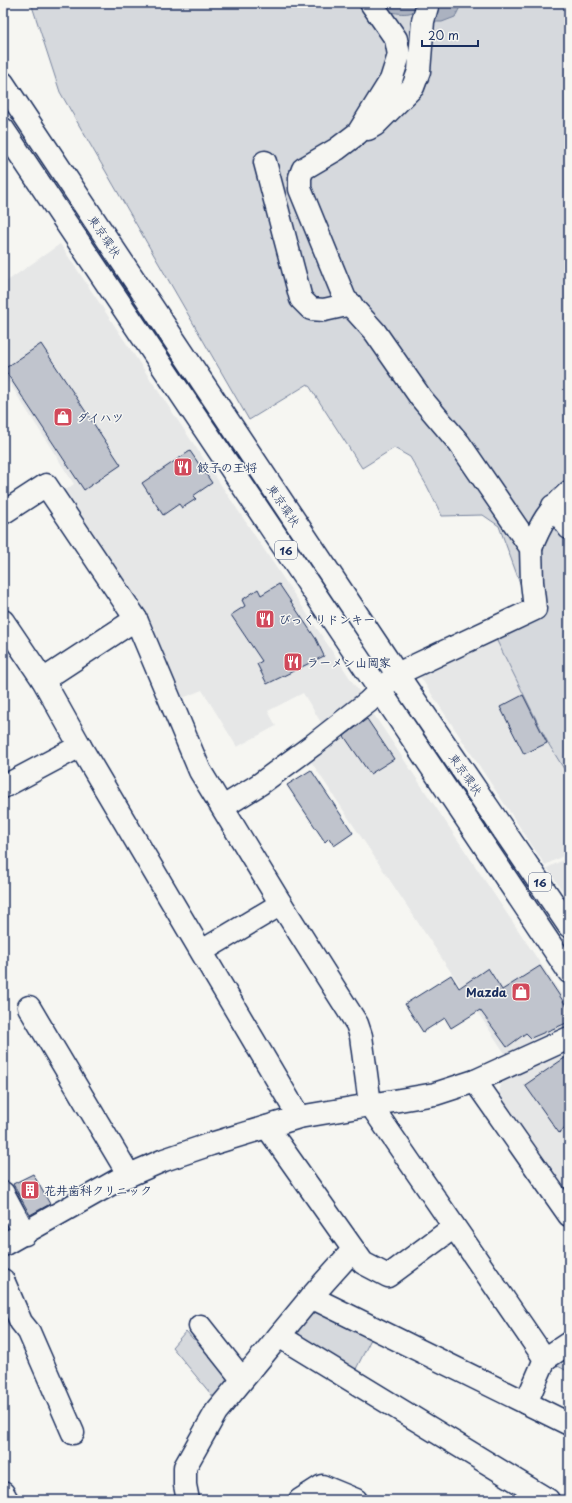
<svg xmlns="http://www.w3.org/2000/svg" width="572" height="1503" font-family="'Playpen Sans','Klee One',sans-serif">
	<rect width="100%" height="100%" fill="#f6f6f2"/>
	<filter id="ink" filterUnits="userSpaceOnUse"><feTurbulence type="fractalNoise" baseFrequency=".025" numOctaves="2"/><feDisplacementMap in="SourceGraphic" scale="8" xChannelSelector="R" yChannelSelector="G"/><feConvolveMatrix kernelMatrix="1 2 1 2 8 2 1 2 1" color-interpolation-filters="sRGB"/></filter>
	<g filter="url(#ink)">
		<g fill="#e6e7e7">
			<polygon points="60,244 364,699 325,729 303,693 268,711 276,726 237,747 202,690 178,700 60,494 74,484 3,373 3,284"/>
			<polygon points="493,633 548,743 569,777 569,853 545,865 415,669"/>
			<polygon points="370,709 569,1006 569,1027 506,1055 308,757"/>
			<polygon points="569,857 569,901 547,868"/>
			<polygon points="569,1052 569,1197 498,1096 502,1082"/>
		</g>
		<g fill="#d6d9dd" stroke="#78849e">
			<polygon points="32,3 569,3 569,777 548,743 493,633 527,602 499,526 483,515 442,516 427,486 410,457 394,448 362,468 308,384 249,420 60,92 33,9"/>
			<polygon points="321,1309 373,1335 355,1371 300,1338 298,1330 313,1311"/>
			<polygon points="186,1331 193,1339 202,1340 230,1375 230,1384 215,1399 172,1347"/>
			<polygon points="569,1352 569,1372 552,1363"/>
		</g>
		<g fill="#abb2c0" stroke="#717e99">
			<path d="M385 3H421C416 17 399 14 387 11Z"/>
			<polygon points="436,3 462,3 455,17 442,22 434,22 433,16"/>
		</g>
		<g fill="#c0c4cd" stroke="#1b2f5e">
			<polygon points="41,344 121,465 84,490 4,369"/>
			<polygon points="190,451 212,483 193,496 196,499 182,508 179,504 163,515 142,483"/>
			<polygon points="279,584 316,639 324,656 267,684 257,664 262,661 231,615 245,606 242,600 258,589 261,595"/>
			<polygon points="523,695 547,743 524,754 500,707"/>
			<polygon points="367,719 394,759 370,774 344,736"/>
			<polygon points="311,770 353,833 334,846 329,838 325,842 287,785"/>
			<polygon points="540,966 569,1010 569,1022 531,1038 526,1033 507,1047 480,1010 451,1028 445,1018 423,1032 405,1004 451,975 459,988 488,968 502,990"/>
			<polygon points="569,1055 569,1125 559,1133 525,1085"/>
			<polygon points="33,1174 50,1204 30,1215 13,1184"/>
		</g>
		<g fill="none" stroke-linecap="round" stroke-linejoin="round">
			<defs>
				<g id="minor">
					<polyline points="368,129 375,125 413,87 419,71 423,21 428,3"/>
					<polyline points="265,162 301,299 311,309 324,310 351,304"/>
					<polyline points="553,506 569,528"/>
					<polyline points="3,513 46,485 136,619 200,771 281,904 357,1024 361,1036 370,1104 545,1359"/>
					<path d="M531 548C541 523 548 511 569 492"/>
					<polyline points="3,621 43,680 80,746 299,1117"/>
					<polyline points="43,680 136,619"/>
					<polyline points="3,787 80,746"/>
					<polyline points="223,807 260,784 313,745 368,702 397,674 535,609 532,582 531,548 459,443 421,398 375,332 345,299 300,189 300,177 303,169 337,149 358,133 391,80 399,55 396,39 371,3"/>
					<polyline points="202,951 281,904"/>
					<polyline points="29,1007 129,1175"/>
					<polyline points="475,1081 569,1215"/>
					<polyline points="267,1127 363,1263 388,1276 454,1227"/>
					<polyline points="3,1193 25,1234"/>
					<polyline points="3,1245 118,1180 164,1160 211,1144 299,1117 435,1094 475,1081 569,1038"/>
					<polyline points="3,1280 21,1322 29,1332 73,1433"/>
					<polyline points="311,1297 569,1424"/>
					<polyline points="200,1326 242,1379"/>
					<polyline points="279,1336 548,1500"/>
					<polyline points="526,1403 545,1359 569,1343"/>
					<polyline points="3,1493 7,1500"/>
					<polyline points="188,1500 185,1485 185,1467 216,1412 311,1297 353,1250"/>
					<polyline points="300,1500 322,1486 356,1500"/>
				</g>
				<g id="highway">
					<polyline points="3,83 397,674 569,926"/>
					<polyline points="3,129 569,972"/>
				</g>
			</defs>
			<use href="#minor" stroke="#1b2f5e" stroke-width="25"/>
			<use href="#highway" stroke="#1b2f5e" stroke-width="25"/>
			<use href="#minor" stroke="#f6f6f2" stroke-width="22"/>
			<use href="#highway" stroke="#f6f6f2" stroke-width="22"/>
		</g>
	</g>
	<defs>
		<symbol id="shop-square" viewBox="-11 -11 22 22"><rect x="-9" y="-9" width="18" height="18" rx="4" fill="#d1495b" stroke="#f6f6f2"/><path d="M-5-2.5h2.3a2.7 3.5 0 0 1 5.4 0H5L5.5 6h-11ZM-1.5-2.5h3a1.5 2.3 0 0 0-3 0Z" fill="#fff"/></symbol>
		<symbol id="restaurant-square" viewBox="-11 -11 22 22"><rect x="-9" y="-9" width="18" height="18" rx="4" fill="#d1495b" stroke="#f6f6f2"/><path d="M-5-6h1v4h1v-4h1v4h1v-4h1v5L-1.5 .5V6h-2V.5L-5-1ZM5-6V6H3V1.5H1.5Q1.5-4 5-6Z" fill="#fff"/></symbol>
		<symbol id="building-square" viewBox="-11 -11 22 22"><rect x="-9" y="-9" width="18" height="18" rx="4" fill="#d1495b" stroke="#f6f6f2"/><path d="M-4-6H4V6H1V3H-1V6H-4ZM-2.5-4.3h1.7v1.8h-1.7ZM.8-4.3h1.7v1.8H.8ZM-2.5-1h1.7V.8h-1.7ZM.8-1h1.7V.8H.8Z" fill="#fff"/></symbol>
	</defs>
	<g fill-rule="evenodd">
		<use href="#shop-square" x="52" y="406" width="22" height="22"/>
		<use href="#restaurant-square" x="172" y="456" width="22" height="22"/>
		<use href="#restaurant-square" x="254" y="608" width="22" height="22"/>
		<use href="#restaurant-square" x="282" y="651" width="22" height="22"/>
		<use href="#shop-square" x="510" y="981" width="22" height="22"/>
		<use href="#building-square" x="19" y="1179" width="22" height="22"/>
	</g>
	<g text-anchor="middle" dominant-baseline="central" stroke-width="3" stroke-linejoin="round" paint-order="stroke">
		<g fill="#f6f6f2" stroke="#5d6b8a" stroke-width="1">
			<rect x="275" y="541" width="22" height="18" rx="3"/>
			<rect x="529" y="873" width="22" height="18" rx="3"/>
		</g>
		<g font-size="11" font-weight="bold" fill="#1b2f5e">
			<text x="286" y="550">16</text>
			<text x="540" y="882">16</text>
		</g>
		<g font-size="12" fill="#1b2f5e" stroke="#f6f6f2">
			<text transform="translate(105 236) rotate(56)">東京環状</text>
			<text transform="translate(284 505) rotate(56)">東京環状</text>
			<text transform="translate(466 774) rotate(55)">東京環状</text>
		</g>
		<g font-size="12" font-weight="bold" fill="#1b2f5e" stroke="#f6f6f2" text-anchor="start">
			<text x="77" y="417">ダイハツ</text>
			<text x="197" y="467">餃子の王将</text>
			<text x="279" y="619">びっくりドンキー</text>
			<text x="307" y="662">ラーメン山岡家</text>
			<text x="507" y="992" text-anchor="end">Mazda</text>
			<text x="44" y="1190">花井歯科クリニック</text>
		</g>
	</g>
	<rect width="572" height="1503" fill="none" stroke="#f6f6f2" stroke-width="16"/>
	<rect x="8" y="8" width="556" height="1487" fill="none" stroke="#1b2f5e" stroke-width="1.5" filter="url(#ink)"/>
	<path d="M422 40v6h56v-6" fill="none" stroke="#1b2f5e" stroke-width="2"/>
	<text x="428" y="40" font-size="12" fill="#1b2f5e" stroke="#f6f6f2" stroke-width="3" paint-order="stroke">20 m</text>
</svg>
